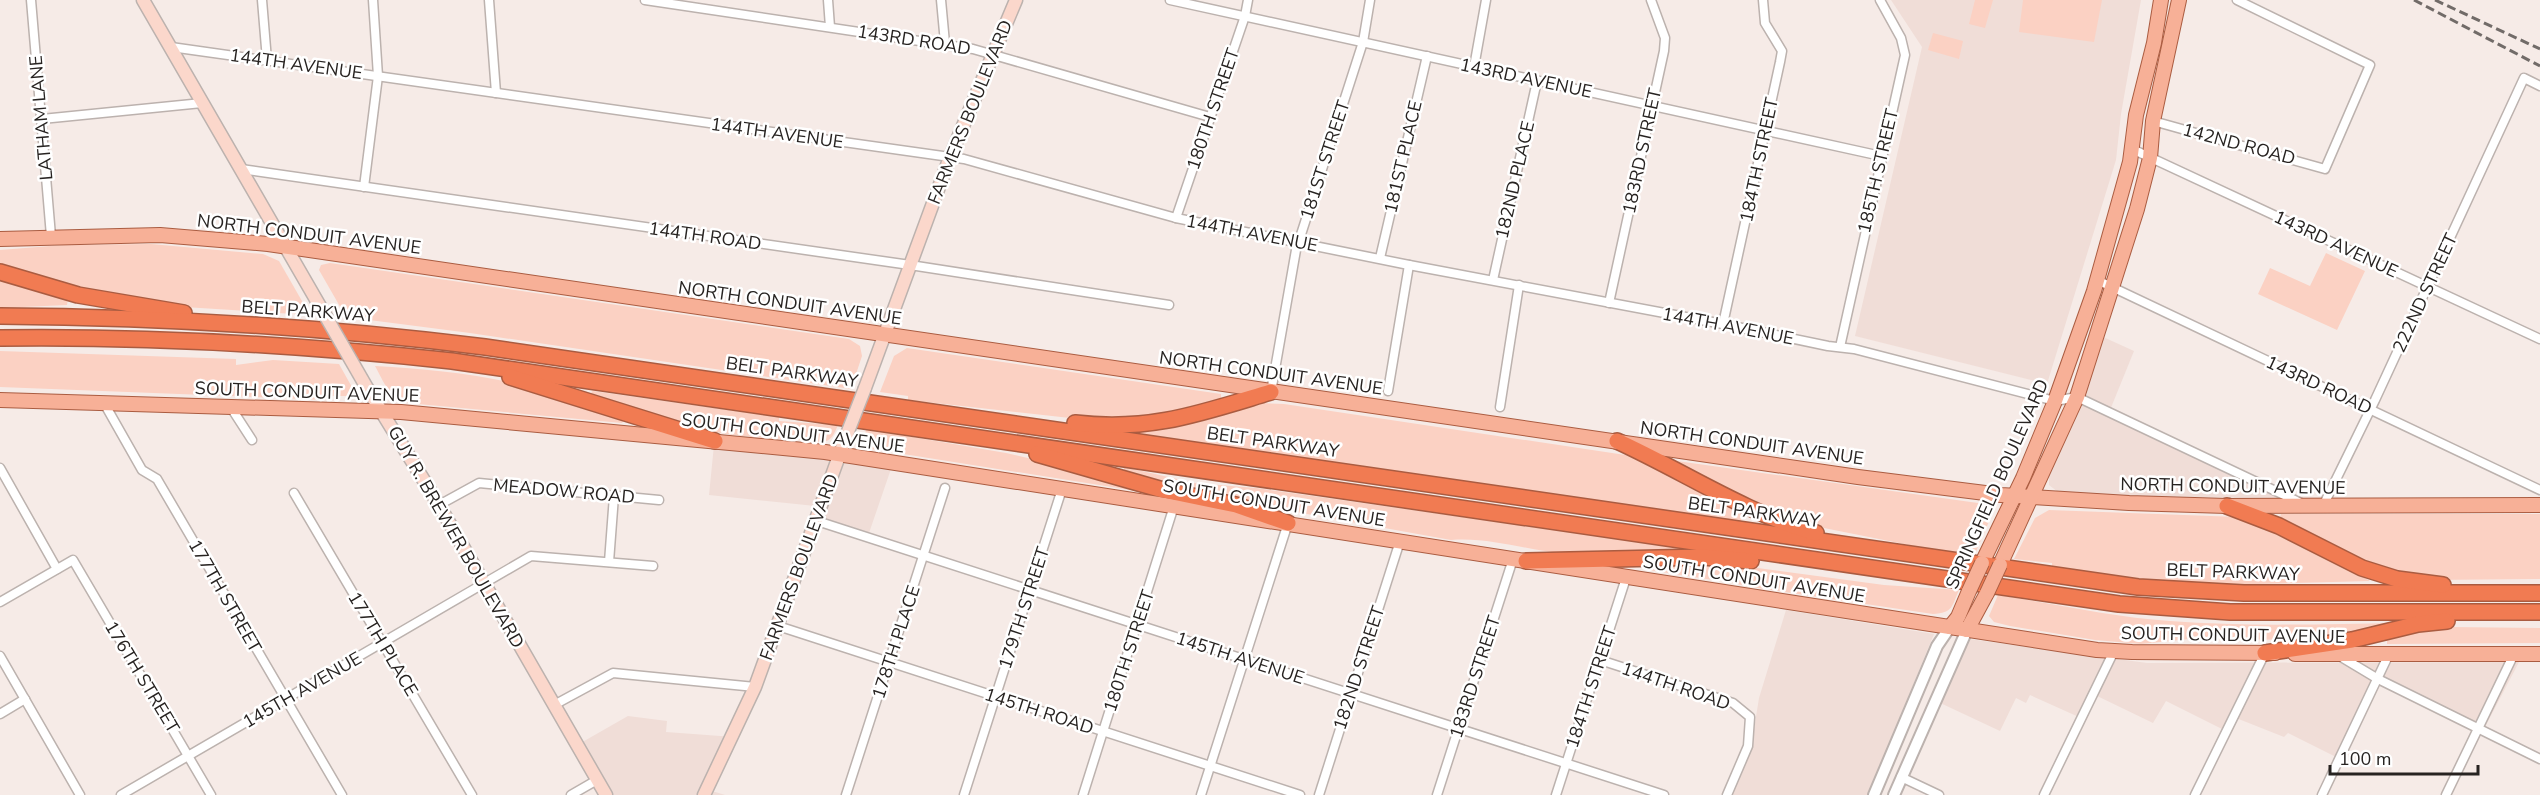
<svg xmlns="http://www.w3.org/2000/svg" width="2540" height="795" font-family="'Nunito Sans',sans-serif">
	<rect width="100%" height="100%" fill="#f6ebe7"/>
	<g fill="#f0ddd7">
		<polygon points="1891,0 2141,0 2121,114 2116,160 2047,384 1855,336 1922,47"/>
		<polygon points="2101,336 2134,351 2108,415 2285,499 2068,494 2058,492 2049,485 2049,468"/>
		<polygon points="714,445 892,466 868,536 820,519 825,507 709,495"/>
		<polygon points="1786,610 1934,634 1868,795 1731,795 1750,754 1759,698"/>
		<polygon points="1969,639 2147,663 2519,662 2484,729 2376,676 2336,757 2288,733 2284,737 2231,716 2224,730 2166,701 2153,723 2093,694 2081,718 2030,695 2026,703 2016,698 2000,731 1936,701"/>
		<polygon points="628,716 667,721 666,732 734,737 709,790 725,795 608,795 579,744"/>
	</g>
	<g fill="#fbd1c3">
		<polygon points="1975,0 1993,0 1985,28 1969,24"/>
		<polygon points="2023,0 2102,0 2094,42 2019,32"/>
		<polygon points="1933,33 1963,41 1959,59 1928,50"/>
		<polygon points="151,244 263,254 279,261 310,315 168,306 67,288 0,266 0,250 63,245"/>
		<polygon points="2326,253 2365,271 2337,330 2258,294 2270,268 2310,286"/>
		<polygon points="330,263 849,339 860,346 862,356 851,389 470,333 346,317 319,270 321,265"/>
		<polygon points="0,277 68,298 67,305 0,308"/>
		<polygon points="907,348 1221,394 1221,402 1165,418 1088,420 908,400 908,396 880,392 894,356"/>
		<polygon points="0,351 236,359 236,365 273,360 339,364 353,389 348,396 330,396 330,400 0,387"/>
		<path d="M375 366C429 369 484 374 536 389 565 398 595 410 624 420L622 423 407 403C389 398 384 382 375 366Z"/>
		<path d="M593 391 779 417V421L838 425C834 434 832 441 822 442 783 438 725 439 689 424L687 428 595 397 591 392Z"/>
		<polygon points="1258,403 1284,404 1632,456 1657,464 1742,515 1741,521 1132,433 1132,430"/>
		<polygon points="866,429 1006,453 1066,467 1143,492 872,449 864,442"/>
		<polygon points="1677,461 1985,504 1990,519 1975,554 1929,549 1779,519"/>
		<path d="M1124 467 1195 483 1256 488 1682 548 1683 553C1642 555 1601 557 1560 553 1522 549 1488 537 1451 540L1196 494 1124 472Z"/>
		<polygon points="2049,510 2238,517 2269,525 2370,581 2216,585 2145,581 2052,567 2052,563 2014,559 2035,518"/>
		<polygon points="2281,514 2540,514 2540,579 2428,580 2379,571 2279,520"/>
		<path d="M1650 565H1735L1884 585 1959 590C1952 606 1953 613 1933 614L1745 586 1714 577 1713 580 1649 570Z"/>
		<path d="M1998 595C2055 604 2112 617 2170 621 2247 627 2324 624 2400 623L2335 640 2189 639 2141 644 2095 640 2010 626 1994 622 1989 616Z"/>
		<polygon points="2449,627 2540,628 2540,643 2387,644 2387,638 2418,629"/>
	</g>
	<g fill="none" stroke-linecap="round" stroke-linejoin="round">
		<defs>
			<g id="minor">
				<polyline points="31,0 51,236"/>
				<polyline points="262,0 267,60"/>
				<polyline points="489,0 496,93"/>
				<polyline points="645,0 973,49 1210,117"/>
				<polyline points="828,0 830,27"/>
				<polyline points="941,0 945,43"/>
				<polyline points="1170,0 1881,156"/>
				<polyline points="171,47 964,159 1176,218 1409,265 1723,324 1828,346 1854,349 2055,401 2077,397 2301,503"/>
				<polyline points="1474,67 1486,0"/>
				<polyline points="42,119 202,103"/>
				<polyline points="2153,121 2325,169 2370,65 2237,0"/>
				<polyline points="2132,149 2540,339"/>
				<polyline points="241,169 910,265 1169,305"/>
				<polyline points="364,187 378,76 373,0"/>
				<polyline points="1176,218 1245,16 1248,0"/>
				<polyline points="1380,258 1427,56"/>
				<polyline points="1493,280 1537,81"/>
				<polyline points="2097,280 2540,490"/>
				<polyline points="1609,303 1664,51 1665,38 1651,0"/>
				<polyline points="1723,324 1780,62 1782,51 1765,23 1763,0"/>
				<polyline points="1840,347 1905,55 1901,38 1880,0"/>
				<polyline points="1388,391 1409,265"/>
				<polyline points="1271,392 1296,250 1363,42 1370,0"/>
				<polyline points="104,403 142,470 157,479 342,795"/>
				<polyline points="230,406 252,440"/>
				<polyline points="1500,407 1519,285"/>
				<polyline points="0,468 57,569"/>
				<polyline points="294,493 472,795"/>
				<polyline points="439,505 479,483 659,500"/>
				<polyline points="2323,506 2375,400 2524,78 2540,86"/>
				<polyline points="817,521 1664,795"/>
				<polyline points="609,562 614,496"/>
				<polyline points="0,602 73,560 211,795"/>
				<polyline points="778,626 1300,795"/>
				<polyline points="2338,655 2378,679 2540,759"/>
				<polyline points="0,656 80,795"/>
				<polyline points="1600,660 1733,703 1750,717 1748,746 1727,795"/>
				<polyline points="554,705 613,673 755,687"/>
				<polyline points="0,714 25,699"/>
				<polyline points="1901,777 1939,795"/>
				<polyline points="121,795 531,556 653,566"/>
				<polyline points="571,795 597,780"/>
				<polyline points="846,795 945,488"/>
				<polyline points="964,795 1062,489"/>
				<polyline points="1083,795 1174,506"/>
				<polyline points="1201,795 1288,523"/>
				<polyline points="1319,795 1400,541"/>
				<polyline points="1437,795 1513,559"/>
				<polyline points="1556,795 1626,578"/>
				<polyline points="2044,795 2114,651"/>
				<polyline points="2195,795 2265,653"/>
				<polyline points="2322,795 2389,654"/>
				<polyline points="2446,795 2514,654"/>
			</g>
			<g id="tertiary">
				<polyline points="1874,795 1937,646 1950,627"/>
				<polyline points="1894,795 1967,630"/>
			</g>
			<g id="secondary">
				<polyline points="143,0 325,315"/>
				<polyline points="367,388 439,505 606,795"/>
				<polyline points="865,388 950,157 1016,0"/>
				<polyline points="704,795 755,687 847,434"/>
			</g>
			<g id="primary">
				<polyline points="0,239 160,235 268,244 1858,477 2001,495 2129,503 2227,506 2540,505"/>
				<polyline points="0,400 401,412 825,452 2097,650 2132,652 2275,653"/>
				<polyline points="1982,563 2023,478 2055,401 2094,291 2130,162 2136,115 2154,43 2161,0"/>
				<polyline points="2000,565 2077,397 2137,209 2150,158 2153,121 2179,0"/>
				<polyline points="1950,627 1958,617 1969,591"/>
				<polyline points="1967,630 1987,593"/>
				<polyline points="2295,654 2540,654"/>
			</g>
			<g id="motorway">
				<polyline points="0,272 78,295 184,313"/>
				<path d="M0 316C162 317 324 327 485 347L2138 587 2244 593H2540"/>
				<path d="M0 338C151 336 302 345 452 361L2119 604 2230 612H2540"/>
				<polyline points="510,377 715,441"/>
				<path d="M1075 423C1150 432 1201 413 1271 392"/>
				<path d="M1617 441C1685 472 1743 512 1816 533"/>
				<polyline points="1037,454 1163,490 1236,505 1288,523"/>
				<polyline points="2227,506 2279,526 2362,568 2397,579 2443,585"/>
				<polyline points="1526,561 1703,557 1751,561"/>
				<polyline points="2265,653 2352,640 2418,624 2447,621"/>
			</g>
		</defs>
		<use href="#minor" stroke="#bcb2ae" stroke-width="11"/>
		<use href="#tertiary" stroke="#bcb2ae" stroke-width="14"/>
		<use href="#secondary" stroke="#bcb2ae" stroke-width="15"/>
		<use href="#primary" stroke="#aa5c41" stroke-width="16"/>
		<use href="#motorway" stroke="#aa5c41" stroke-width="18"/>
		<use href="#minor" stroke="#fff" stroke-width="8"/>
		<use href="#tertiary" stroke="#fff" stroke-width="10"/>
		<use href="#secondary" stroke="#fbd7cb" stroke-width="12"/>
		<use href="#primary" stroke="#f7b097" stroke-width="14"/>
		<use href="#motorway" stroke="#f17b52" stroke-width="15"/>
		<g stroke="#716b68" stroke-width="3" stroke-dasharray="9 4.5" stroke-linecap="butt">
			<polyline points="2414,0 2540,66"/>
			<polyline points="2435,0 2540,49"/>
		</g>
		<defs>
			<g id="secondary-bridge">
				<polyline points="325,315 367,388"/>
				<polyline points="847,434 865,388"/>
			</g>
			<g id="primary-bridge">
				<polyline points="1969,591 1982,563"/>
				<polyline points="1987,593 2000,565"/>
			</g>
		</defs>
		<use href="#secondary-bridge" stroke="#bcb2ae" stroke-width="15" stroke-linecap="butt"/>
		<use href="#primary-bridge" stroke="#aa5c41" stroke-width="16" stroke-linecap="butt"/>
		<use href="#secondary-bridge" stroke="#fbd7cb" stroke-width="12"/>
		<use href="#primary-bridge" stroke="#f7b097" stroke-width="14"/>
	</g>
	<g text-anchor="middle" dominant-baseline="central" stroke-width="5" stroke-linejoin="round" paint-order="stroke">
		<g font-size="18" fill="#272321" stroke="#fff">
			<text transform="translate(914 40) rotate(9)">143RD ROAD</text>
			<text transform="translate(296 64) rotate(8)">144TH AVENUE</text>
			<text transform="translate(1526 78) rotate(12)">143RD AVENUE</text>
			<text transform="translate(1213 109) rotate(-71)">180TH STREET</text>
			<text transform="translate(970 112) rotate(-68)">FARMERS BOULEVARD</text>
			<text transform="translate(41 118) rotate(-95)">LATHAM LANE</text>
			<text transform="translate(777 133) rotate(8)">144TH AVENUE</text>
			<text transform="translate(2239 144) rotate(15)">142ND ROAD</text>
			<text transform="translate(1642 151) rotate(-78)">183RD STREET</text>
			<text transform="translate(1403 157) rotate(-77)">181ST PLACE</text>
			<text transform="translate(1325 160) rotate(-72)">181ST STREET</text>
			<text transform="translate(1759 160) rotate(-78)">184TH STREET</text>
			<text transform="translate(1878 171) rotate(-77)">185TH STREET</text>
			<text transform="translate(1515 180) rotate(-77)">182ND PLACE</text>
			<text transform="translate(1252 233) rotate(11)">144TH AVENUE</text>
			<text transform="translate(309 234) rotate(7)">NORTH CONDUIT AVENUE</text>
			<text transform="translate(705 236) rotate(8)">144TH ROAD</text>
			<text transform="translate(2336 244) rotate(25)">143RD AVENUE</text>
			<text transform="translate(2425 293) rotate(-65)">222ND STREET</text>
			<text transform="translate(790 303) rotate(8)">NORTH CONDUIT AVENUE</text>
			<text transform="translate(308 311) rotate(4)">BELT PARKWAY</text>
			<text transform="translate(1728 326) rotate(11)">144TH AVENUE</text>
			<text transform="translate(792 372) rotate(8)">BELT PARKWAY</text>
			<text transform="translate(1271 373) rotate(8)">NORTH CONDUIT AVENUE</text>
			<text transform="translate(2319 385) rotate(25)">143RD ROAD</text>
			<text transform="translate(307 392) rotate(2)">SOUTH CONDUIT AVENUE</text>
			<text transform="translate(793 433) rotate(7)">SOUTH CONDUIT AVENUE</text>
			<text transform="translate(1273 442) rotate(8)">BELT PARKWAY</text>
			<text transform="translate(1752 443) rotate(8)">NORTH CONDUIT AVENUE</text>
			<text transform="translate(1997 484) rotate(-66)">SPRINGFIELD BOULEVARD</text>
			<text transform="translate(2233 486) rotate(1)">NORTH CONDUIT AVENUE</text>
			<text transform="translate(564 491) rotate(5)">MEADOW ROAD</text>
			<text transform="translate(1274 503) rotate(9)">SOUTH CONDUIT AVENUE</text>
			<text transform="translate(1754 512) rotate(8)">BELT PARKWAY</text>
			<text transform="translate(456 537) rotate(60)">GUY R. BREWER BOULEVARD</text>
			<text transform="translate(799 567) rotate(-70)">FARMERS BOULEVARD</text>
			<text transform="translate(2233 572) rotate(2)">BELT PARKWAY</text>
			<text transform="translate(1754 579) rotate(9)">SOUTH CONDUIT AVENUE</text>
			<text transform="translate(225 596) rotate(60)">177TH STREET</text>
			<text transform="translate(1024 608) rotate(-72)">179TH STREET</text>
			<text transform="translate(2233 635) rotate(1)">SOUTH CONDUIT AVENUE</text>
			<text transform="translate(896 642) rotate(-72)">178TH PLACE</text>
			<text transform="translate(383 644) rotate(59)">177TH PLACE</text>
			<text transform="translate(1129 651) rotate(-72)">180TH STREET</text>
			<text transform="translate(1240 658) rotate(18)">145TH AVENUE</text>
			<text transform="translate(1359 668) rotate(-72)">182ND STREET</text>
			<text transform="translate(142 677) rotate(59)">176TH STREET</text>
			<text transform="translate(1475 677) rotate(-72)">183RD STREET</text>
			<text transform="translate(1676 686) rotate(19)">144TH ROAD</text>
			<text transform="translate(1591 687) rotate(-72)">184TH STREET</text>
			<text transform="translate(302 690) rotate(-30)">145TH AVENUE</text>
			<text transform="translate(1039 711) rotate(18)">145TH ROAD</text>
		</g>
	</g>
	<path d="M2330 765v9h148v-9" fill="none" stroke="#272321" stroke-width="3"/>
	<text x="2339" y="765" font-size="18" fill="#272321" stroke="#ffffff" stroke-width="4.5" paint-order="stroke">100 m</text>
</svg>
